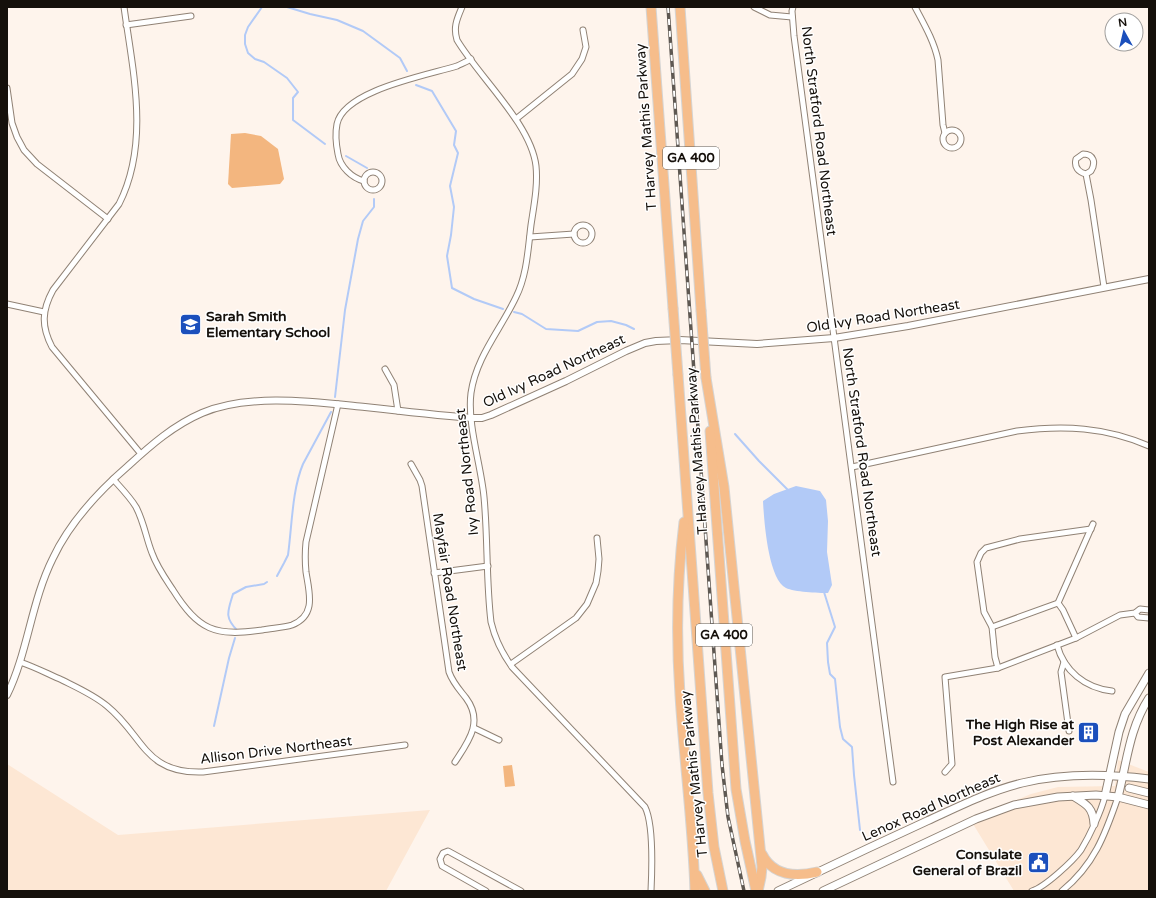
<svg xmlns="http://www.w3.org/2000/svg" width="1156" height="898" font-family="'Varela Round',sans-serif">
	<rect width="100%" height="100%" fill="#fef4ec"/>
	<g fill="#fde7d4">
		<polygon points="1118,760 1149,772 1149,891 1014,891 970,819 1031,794 1058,787 1115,786"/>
		<polygon points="7,764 118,835 430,810 386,891 7,891"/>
	</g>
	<g fill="#f3b67f">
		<polygon points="245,133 261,136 278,149 284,179 280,184 232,188 228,184 231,134"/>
		<polygon points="512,765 515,786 505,787 503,766"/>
	</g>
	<path fill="#b2caf7" d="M796 486 820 491 826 500 828 521 827 552 832 585 828 593C818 593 794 592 786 588 768 579 764 520 763 501L774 494Z"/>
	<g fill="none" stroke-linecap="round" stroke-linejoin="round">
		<g stroke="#b2caf7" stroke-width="2">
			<polyline points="262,7 248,27 245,35 245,44 248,53 255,59 264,62 287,78 298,92 293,98 293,120 325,144"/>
			<polyline points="287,7 310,14 337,20 363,31 400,58 407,71"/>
			<polyline points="416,85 432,91 456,131 454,145 458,153 450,186 454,207 451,235 447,256 452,288 474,299 503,309"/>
			<polyline points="346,156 367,168"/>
			<polyline points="514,312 522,314 546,329 578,331 597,322 611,321 626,325 634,329"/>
			<polyline points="335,397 345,310 358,239 363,221 374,207 374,199"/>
			<polyline points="735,434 759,461 788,490"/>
			<path d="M277 576 284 563 288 555C292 526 292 490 303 464L331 412"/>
			<polyline points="824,592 835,627 827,643 828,662 830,674 835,679 840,727 843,739 852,747 854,775 860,830"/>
			<path d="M237 630C224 617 228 611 233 594L246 587 264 584 267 582"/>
			<polyline points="214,726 229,658 235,638"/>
		</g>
		<defs>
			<g id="minor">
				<path d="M124 7C133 72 150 143 119 204L53 290C42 310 41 326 52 347L141 454"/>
				<path d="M462 7C457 19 453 27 457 40 479 77 531 124 536 166 538 185 534 205 531 225 528 249 527 275 516 297 501 329 476 357 471 393 467 424 481 465 484 497 488 539 486 581 491 622 495 639 502 653 512 667L645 807C654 825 652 870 651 891"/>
				<polyline points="754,7 770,15 792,17"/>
				<polyline points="793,7 792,11 794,36 893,782"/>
				<path d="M915 7C924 24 934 41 938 60L943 125 945 133"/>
				<polyline points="126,25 191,16"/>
				<polyline points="7,88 12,123 17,137 24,150 37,164 108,219"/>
				<polyline points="516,119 572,74 582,59 586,47 583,30"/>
				<circle cx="952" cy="139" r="9"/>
				<circle cx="373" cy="181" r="9"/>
				<path d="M1086 174C1078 172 1074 167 1076 159L1083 154C1094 154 1096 163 1091 171L1086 174 1091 200 1104 287"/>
				<path d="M364 181C352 178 340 167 338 154 336 144 335 134 337 124 344 90 429 75 457 66 461 64 466 62 471 59"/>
				<circle cx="583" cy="234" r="9"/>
				<polyline points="530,237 574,234"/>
				<polyline points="7,304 44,312"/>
				<polyline points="385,369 394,385 398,411"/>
				<path d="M411 464 420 480 422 486 449 672C453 683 459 689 466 698 484 722 468 742 455 762"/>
				<path d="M852 467 1017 431C1064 425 1105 427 1149 446"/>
				<path d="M113 479C121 488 130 497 136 507 144 522 146 538 152 553 157 567 165 578 173 590 198 630 215 637 262 630 271 628 283 628 292 625 317 615 309 592 306 572 305 562 305 552 306 542L338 404"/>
				<polyline points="434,573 488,566"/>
				<polyline points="1058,603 1063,610 1076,638"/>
				<polyline points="1135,613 1138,617 1149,618"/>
				<polyline points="992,627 1058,603 1093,524"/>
				<path d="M1057 645C1064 671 1085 688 1112 691"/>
				<path d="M20 662C35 667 48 674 62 680 78 688 94 695 107 706 144 736 144 774 203 772L405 745"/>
				<polyline points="1064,662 1061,672 1069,731"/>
				<polyline points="511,664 576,618 587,604 596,583 598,571 599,559 597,538"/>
				<polyline points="998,668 995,657 992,627 984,612 977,562 981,553 986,548 1020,539 1091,529"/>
				<polyline points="474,728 499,740"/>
				<polyline points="945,772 952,764 945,677 998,668 1076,638 1120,615 1135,613 1140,609 1149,610"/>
				<polyline points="486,891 442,866 440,859 443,853 448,851 521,891"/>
				<path d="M1032 891C1045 887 1073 861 1081 850 1090 835 1101 812 1105 796"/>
				<path d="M1062 891C1094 865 1105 835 1118 797"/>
			</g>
			<path id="tertiary" d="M7 695C28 652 31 602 53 558 70 522 98 492 128 466 151 445 174 425 202 413 249 393 315 402 365 407 400 411 436 415 471 418H482L491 415 566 381 626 351 645 343 656 341 680 340 757 344 834 338 908 326 1149 279"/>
			<g id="secondary">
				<polyline points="1129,788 1149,793"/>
				<path d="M1073 796C1086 804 1093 807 1094 824"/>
				<polyline points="1105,796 1119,732 1125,714 1149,673"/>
				<path d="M1118 797C1127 762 1129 729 1149 698"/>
				<path d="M778 891C828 867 877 844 927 821 958 807 989 791 1022 783 1063 773 1108 774 1149 779"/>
				<polyline points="823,891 976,819 1014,805 1058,797 1096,795 1118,797 1149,805"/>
			</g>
			<g id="motorway">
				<polyline points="651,7 673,308"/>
				<polyline points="680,7 701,310"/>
				<polyline points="678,375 708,793 714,847 723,891"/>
				<polyline points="706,378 724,487 762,867 761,877 758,891"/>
				<polyline points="710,431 736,789 745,841 756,891"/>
				<path d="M684 522C677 579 676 638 680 695 684 760 693 825 695 891"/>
				<path d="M762 854C773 876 796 877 817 872"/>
				<polyline points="697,875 705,891"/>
			</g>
		</defs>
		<use href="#minor" stroke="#908275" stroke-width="7"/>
		<use href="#tertiary" stroke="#908275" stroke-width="8"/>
		<use href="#secondary" stroke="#908275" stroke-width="9"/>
		<use href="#motorway" stroke="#d5d4d3" stroke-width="11"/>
		<use href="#minor" stroke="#fff" stroke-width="5"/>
		<use href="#tertiary" stroke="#fff" stroke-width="6"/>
		<use href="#secondary" stroke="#fff" stroke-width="7"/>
		<use href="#motorway" stroke="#f6bd8b" stroke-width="9"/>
		<defs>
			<polyline id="rail" points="668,7 722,765 728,817 744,891"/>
		</defs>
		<use href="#rail" stroke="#5e5852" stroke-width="3.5"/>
		<use href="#rail" stroke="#fff" stroke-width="2" stroke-dasharray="6" stroke-linecap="butt"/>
		<defs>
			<g id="motorway-bridge">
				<polyline points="673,308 678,375"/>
				<polyline points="701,310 706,378"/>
			</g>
		</defs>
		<use href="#motorway-bridge" stroke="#d5d4d3" stroke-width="11" stroke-linecap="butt"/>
		<use href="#motorway-bridge" stroke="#f6bd8b" stroke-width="9"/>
	</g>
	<defs>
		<symbol id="school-square" viewBox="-11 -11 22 22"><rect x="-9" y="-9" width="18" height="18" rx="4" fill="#1b4fbc" stroke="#fff"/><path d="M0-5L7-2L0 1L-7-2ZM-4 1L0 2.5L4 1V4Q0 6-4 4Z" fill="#fff"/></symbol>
		<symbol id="building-square" viewBox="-11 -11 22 22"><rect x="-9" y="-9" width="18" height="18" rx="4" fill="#1b4fbc" stroke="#fff"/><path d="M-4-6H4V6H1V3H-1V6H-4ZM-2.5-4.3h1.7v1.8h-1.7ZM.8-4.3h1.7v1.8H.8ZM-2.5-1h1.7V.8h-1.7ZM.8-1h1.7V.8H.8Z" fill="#fff"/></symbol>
		<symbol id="civic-square" viewBox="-11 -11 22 22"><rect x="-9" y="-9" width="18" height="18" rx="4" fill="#1b4fbc" stroke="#fff"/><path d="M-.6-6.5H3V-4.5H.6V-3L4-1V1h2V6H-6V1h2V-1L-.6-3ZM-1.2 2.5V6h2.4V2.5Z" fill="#fff"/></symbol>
	</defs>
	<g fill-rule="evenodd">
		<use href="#school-square" x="178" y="312" width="25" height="25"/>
		<use href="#building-square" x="1076" y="720" width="25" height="25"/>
		<use href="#civic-square" x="1026" y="850" width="25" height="25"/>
	</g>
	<g text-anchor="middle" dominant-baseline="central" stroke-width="3" stroke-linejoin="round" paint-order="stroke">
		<g fill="#fff" stroke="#5b5854" stroke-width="1">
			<rect x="663" y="147" width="56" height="22" rx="3"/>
			<rect x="696" y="624" width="56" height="22" rx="3"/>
		</g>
		<g font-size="13" font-weight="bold" fill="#15100b">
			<text x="691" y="158">GA 400</text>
			<text x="724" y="635">GA 400</text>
		</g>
		<g font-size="14" fill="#15100b" stroke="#fff">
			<text transform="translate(646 127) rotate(-94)">T Harvey Mathis Parkway</text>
			<text transform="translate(819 131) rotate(83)">North Stratford Road Northeast</text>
			<text transform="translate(883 316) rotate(-9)">Old Ivy Road Northeast</text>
			<text transform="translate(554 371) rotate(-25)">Old Ivy Road Northeast</text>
			<text transform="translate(697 451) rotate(-94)">T Harvey Mathis Parkway</text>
			<text transform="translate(862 452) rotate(82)">North Stratford Road Northeast</text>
			<text transform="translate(467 472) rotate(-96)">Ivy Road Northeast</text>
			<text transform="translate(450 592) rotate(81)">Mayfair Road Northeast</text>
			<text transform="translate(276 750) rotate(-7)">Allison Drive Northeast</text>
			<text transform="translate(694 774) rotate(-96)">T Harvey Mathis Parkway</text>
			<text transform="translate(931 807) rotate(-24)">Lenox Road Northeast</text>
		</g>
		<g font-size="14" font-weight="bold" fill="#15100b" stroke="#fff" text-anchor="end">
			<text x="206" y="316" text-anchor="start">Sarah Smith<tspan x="206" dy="16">Elementary School</tspan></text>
			<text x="1074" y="724">The High Rise at<tspan x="1074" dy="16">Post Alexander</tspan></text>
			<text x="1022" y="854">Consulate<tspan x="1022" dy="16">General of Brazil</tspan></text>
		</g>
	</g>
	<rect width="1156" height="898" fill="none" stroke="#15100b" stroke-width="16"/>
	<g transform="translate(1124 32) rotate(352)"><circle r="19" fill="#ffffff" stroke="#a19f9d"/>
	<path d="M0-3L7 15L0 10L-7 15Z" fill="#1b4fbc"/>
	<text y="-6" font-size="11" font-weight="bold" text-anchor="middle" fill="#15100b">N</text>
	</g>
</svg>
